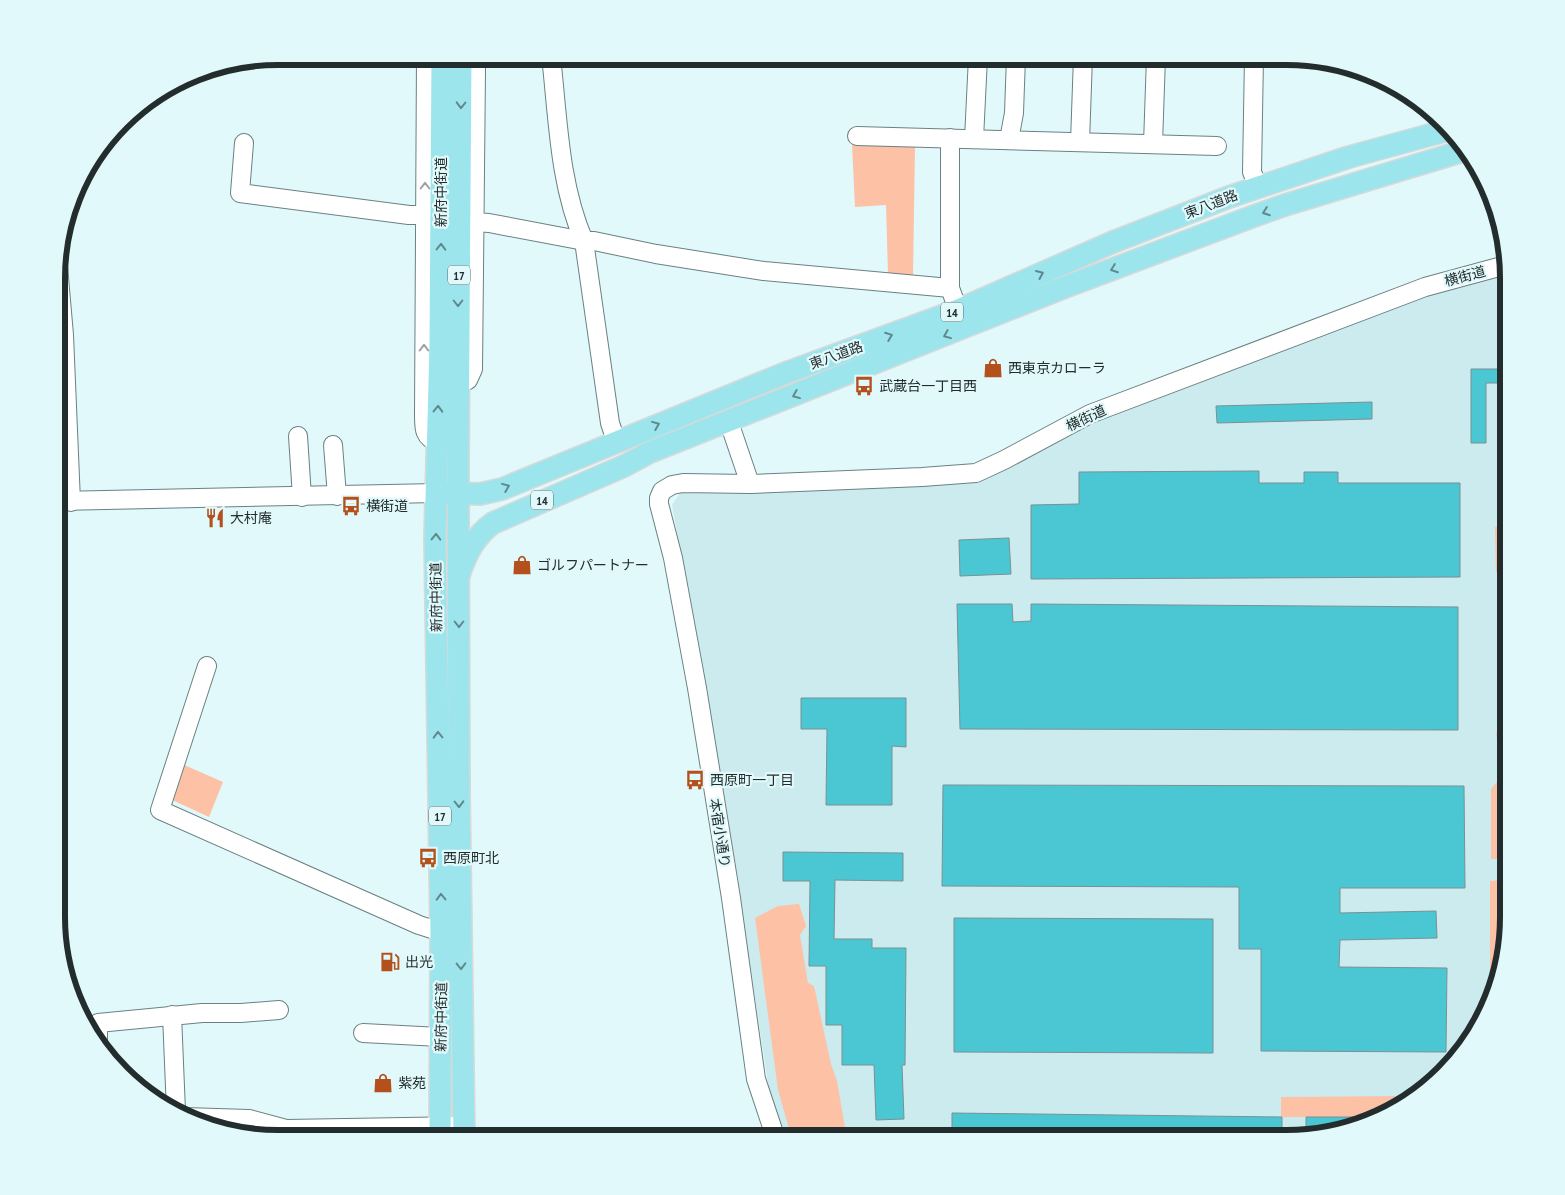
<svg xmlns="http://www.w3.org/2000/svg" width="1565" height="1195" font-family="'PT Sans Narrow','Noto Sans JP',sans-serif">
	<rect width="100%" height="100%" fill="#e1f9fb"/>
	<polygon fill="#cbebee" points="1507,269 1509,278 1508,932 1492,1002 1454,1063 1385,1116 1287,1139 784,1139 770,1096 724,796 672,505 683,489 979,483 1091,421 1414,295"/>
	<g fill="#fdc1a6">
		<polygon points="852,145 915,146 913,277 888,274 886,205 855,207"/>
		<polygon points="1509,487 1509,571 1496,572 1495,527 1508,526 1507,502 1498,502 1499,499"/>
		<polygon points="1496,733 1508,733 1508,751 1504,752 1497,740"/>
		<polygon points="182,764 223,782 209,817 170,799"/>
		<polygon points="1501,777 1508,777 1508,859 1491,859 1491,789"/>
		<polygon points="1508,880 1508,932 1490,1005 1490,881"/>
		<polygon points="799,904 806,926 800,935 808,983 814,986 831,1064 837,1081 845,1128 844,1139 792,1139 778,1090 755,918 778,906"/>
		<polygon points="1411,1096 1385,1116 1380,1117 1281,1117 1281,1097"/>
	</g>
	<g fill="#4bc7d3" stroke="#7b9092">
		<polygon points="1471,369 1509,369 1509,383 1486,383 1486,443 1471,443"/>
		<polygon points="1372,402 1372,419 1217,423 1216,406"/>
		<polygon points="1259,471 1259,483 1304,483 1304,472 1338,472 1338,483 1460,483 1460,577 1031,579 1031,505 1079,504 1079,472"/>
		<polygon points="1009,538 1011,574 960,576 959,540"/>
		<polygon points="957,604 1012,604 1013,622 1031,621 1031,604 1458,607 1458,730 960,729"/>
		<polygon points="801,698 906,698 906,747 892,746 892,805 826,805 827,729 801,729"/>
		<polygon points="943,785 1464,786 1465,888 1340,888 1340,913 1436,911 1437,938 1340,940 1339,967 1447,968 1446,1052 1261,1051 1261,949 1239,949 1239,887 942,886"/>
		<polygon points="783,852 903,853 903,881 835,880 834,939 872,939 872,948 906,948 905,1065 902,1065 904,1119 876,1120 874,1065 842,1065 842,1025 826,1025 826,966 809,966 810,881 783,881"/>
		<polygon points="954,918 1213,919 1213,1053 954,1052"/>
		<polygon points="952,1113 1282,1117 1282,1139 952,1139"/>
		<polygon points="1306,1117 1360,1117 1361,1122 1306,1134"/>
	</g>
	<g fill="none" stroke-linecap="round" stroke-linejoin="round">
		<defs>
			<g id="minor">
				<path d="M426 56 424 416C424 429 424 438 438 442"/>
				<path d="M551 56C558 118 559 184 584 241L610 423 616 441"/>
				<polyline points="1254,57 1252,172 1258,187"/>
				<polyline points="857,136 1217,146"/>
				<polyline points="950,138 950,288"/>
				<polyline points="974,139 978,57"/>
				<polyline points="1009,140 1014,113 1016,57"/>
				<polyline points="1080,142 1083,57"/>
				<polyline points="244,143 240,193 409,215 425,215"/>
				<polyline points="1153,144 1156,57"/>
				<polyline points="474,222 489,223 584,241 594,241 656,254 764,271 950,288 958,310"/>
				<polyline points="58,266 64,335 71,502"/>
				<polyline points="459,384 468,380 473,369 476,70 474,56"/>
				<polyline points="729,422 750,484"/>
				<polyline points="298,436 302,497"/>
				<polyline points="333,445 337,496"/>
				<polyline points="58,501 437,493"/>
				<polyline points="207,666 160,810 419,925 441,932"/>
				<polyline points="172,1015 176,1111"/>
				<polyline points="363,1033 440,1037"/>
				<polyline points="98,1039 98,1023 202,1013 241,1013 279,1010"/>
				<polyline points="185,1117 249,1119 286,1129 464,1126"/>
				<polyline points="776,1139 756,1079 731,898 697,688 673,558 659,504 659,498 662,491 672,485 683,483 750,484 922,477 976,473 1004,460 1090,414 1425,287 1506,265"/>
			</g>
			<g id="major">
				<polyline points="461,56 458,467 459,790 464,1138"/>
				<polyline points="445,493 480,494 502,489 783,374 958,310 1113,242 1229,197 1349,157 1448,130"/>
				<path d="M459 575C466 554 475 536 493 523L624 466 650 452 1065 287 1254 216 1285 205 1463 151"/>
				<polyline points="440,1138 441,932 435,538 440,344 442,56"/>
			</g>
		</defs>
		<use href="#minor" stroke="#6b8082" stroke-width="20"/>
		<use href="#major" stroke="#d8d9d9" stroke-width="24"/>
		<use href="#minor" stroke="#fff" stroke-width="18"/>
		<use href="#major" stroke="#9de5ec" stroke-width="21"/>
	</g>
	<defs><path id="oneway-chevron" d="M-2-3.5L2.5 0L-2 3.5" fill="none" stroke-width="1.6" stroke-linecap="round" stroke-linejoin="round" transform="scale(1.25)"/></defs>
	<g stroke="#60898d">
		<use href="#oneway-chevron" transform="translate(461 105) rotate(91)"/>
		<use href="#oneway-chevron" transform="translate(1266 212) rotate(160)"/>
		<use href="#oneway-chevron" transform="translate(441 247) rotate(-89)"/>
		<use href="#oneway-chevron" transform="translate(1114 269) rotate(160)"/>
		<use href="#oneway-chevron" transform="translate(1040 274) rotate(-24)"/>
		<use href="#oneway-chevron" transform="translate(458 303) rotate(90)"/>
		<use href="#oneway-chevron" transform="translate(947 335) rotate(158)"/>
		<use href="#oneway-chevron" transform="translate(889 336) rotate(-21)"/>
		<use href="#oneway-chevron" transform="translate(796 395) rotate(158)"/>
		<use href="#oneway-chevron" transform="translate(438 409) rotate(-89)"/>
		<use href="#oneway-chevron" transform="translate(656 425) rotate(-22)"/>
		<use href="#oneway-chevron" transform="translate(506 487) rotate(-22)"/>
		<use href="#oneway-chevron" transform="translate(436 537) rotate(-89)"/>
		<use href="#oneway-chevron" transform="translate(459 624) rotate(90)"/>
		<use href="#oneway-chevron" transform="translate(438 735) rotate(-91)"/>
		<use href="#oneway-chevron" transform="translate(459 804) rotate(89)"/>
		<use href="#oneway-chevron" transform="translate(441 897) rotate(-91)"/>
		<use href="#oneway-chevron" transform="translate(461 966) rotate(89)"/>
	</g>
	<g stroke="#9ca0a1">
		<use href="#oneway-chevron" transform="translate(425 186) rotate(-90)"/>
		<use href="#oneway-chevron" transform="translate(424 348) rotate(-90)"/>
	</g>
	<defs>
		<symbol id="shop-bare" viewBox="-9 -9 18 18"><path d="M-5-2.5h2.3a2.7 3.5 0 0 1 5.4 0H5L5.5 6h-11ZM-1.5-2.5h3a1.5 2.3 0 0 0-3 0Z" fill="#b4501b" stroke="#e1f9fb" stroke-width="2.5" paint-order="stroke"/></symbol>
		<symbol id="bus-bare" viewBox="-9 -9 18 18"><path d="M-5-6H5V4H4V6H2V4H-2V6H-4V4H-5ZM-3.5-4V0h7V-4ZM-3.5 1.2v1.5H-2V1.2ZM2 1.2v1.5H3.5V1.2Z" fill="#b4501b" stroke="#e1f9fb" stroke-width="2.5" paint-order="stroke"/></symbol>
		<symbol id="restaurant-bare" viewBox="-9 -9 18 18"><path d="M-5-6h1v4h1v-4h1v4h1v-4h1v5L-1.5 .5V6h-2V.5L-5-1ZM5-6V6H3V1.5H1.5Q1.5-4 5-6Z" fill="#b4501b" stroke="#e1f9fb" stroke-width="2.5" paint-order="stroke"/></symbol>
		<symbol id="fuel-bare" viewBox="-9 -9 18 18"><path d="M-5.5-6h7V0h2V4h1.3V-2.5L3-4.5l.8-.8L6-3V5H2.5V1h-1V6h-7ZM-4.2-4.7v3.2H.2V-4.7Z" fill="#b4501b" stroke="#e1f9fb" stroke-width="2.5" paint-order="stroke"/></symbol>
	</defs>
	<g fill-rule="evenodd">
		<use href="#shop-bare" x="979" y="354" width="28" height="28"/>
		<use href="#bus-bare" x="850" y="372" width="28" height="28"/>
		<use href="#bus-bare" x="337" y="492" width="28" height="28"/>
		<use href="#restaurant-bare" x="201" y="504" width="28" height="28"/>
		<use href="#shop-bare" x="508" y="551" width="28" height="28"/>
		<use href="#bus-bare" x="681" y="766" width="28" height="28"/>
		<use href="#bus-bare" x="414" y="844" width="28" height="28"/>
		<use href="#fuel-bare" x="376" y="948" width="28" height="28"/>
		<use href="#shop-bare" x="369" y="1069" width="28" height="28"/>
	</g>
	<g text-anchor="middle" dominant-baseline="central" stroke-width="4.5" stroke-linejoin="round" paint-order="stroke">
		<g fill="#e1f9fb" stroke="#5d6a6c" stroke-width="1">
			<rect x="448" y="265.5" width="22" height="19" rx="4"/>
			<rect x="941" y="302.5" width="22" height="19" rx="4"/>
			<rect x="531" y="490.5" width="22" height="19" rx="4"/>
			<rect x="429" y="806.5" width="22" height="19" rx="4"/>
		</g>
		<g font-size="12" font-weight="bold" fill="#242d2e">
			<text x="459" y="275">17</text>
			<text x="952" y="312">14</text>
			<text x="542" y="500">14</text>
			<text x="440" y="816">17</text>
		</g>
		<g font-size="14" fill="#242d2e" stroke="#e1f9fb">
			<text transform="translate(441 192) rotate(-90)">新府中街道</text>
			<text transform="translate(1211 204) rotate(-21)">東八道路</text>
			<text transform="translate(1465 276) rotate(-15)">横街道</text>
			<text transform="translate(836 355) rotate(-20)">東八道路</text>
			<text transform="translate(1086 418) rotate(-25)">横街道</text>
			<text transform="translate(436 597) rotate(-91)">新府中街道</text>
			<text transform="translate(720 833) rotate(81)">本宿小通り</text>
			<text transform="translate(441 1017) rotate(-89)">新府中街道</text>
		</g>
		<g font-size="14" fill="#242d2e" stroke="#e1f9fb" text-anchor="start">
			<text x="1008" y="368">西東京カローラ</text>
			<text x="879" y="386">武蔵台一丁目西</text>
			<text x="366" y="506">横街道</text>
			<text x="230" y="518">大村庵</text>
			<text x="537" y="565">ゴルフパートナー</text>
			<text x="710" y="780">西原町一丁目</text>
			<text x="443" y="858">西原町北</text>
			<text x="405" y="962">出光</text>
			<text x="398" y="1083">紫苑</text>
		</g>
	</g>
	<path d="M0 0H1565V1195H0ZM278 65H1287A213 213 0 0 1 1500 278V917A213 213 0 0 1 1287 1130H278A213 213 0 0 1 65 917V278A213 213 0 0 1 278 65Z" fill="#e1f9fb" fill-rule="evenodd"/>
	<path fill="none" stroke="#242d2e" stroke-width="6" d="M278 65H1287A213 213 0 0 1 1500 278V917A213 213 0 0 1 1287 1130H278A213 213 0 0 1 65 917V278A213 213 0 0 1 278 65Z"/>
</svg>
